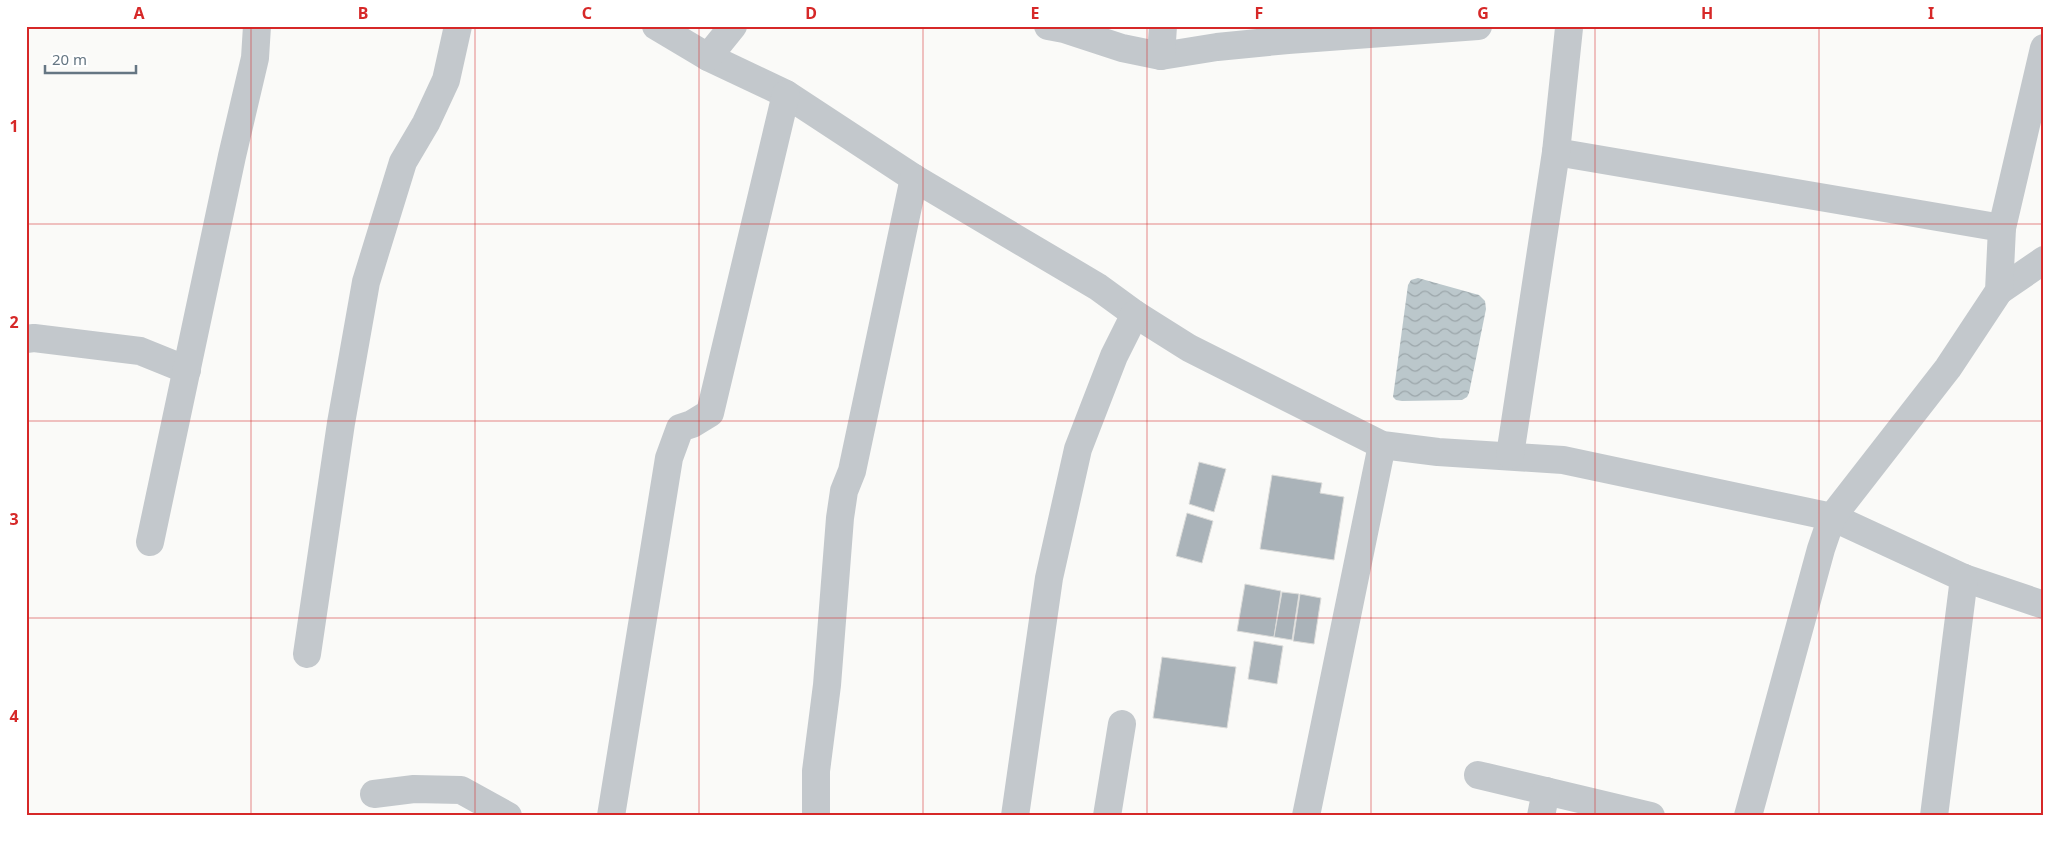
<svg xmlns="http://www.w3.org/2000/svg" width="2070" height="842" font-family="'Noto Sans',sans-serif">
	<defs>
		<pattern id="water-waves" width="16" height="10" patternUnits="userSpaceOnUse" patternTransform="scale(1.25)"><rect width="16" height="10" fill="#bbc7cb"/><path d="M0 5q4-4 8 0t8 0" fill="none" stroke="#9ca6aa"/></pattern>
	</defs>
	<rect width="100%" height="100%" fill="#fafaf8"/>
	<polygon fill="url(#water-waves)" points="1418,278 1479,295 1485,301 1486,309 1469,393 1467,397 1462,400 1402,401 1396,400 1393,397 1408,285 1411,280"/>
	<g fill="#aab3b9" stroke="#dcdcda">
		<polygon points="1199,462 1226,469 1214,512 1189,504"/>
		<polygon points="1272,475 1322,483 1320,493 1344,497 1334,560 1260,549"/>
		<polygon points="1187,513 1213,521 1202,563 1176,556"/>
		<polygon points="1245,584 1281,591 1274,637 1237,631"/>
		<polygon points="1282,592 1299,594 1292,640 1274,637"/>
		<polygon points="1300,594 1321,598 1314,644 1293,641"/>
		<polygon points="1254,641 1283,646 1277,684 1248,679"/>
		<polygon points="1162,657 1236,667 1227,728 1153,718"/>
	</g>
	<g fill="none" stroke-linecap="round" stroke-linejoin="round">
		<g stroke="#c3c8cc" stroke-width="28">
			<polyline points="656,26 708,57 786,94 914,178 1098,287 1135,314 1189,348 1382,445 1438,452 1563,460 1832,517 1964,578 2044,605"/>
			<polyline points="1048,26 1064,29 1122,48 1161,56 1217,47 1288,40 1478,26"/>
			<polyline points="1161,56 1163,26"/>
			<polyline points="708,57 733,26"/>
			<polyline points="1556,152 2002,228"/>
			<polyline points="1999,291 2044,260"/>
			<polyline points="26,339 34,338 140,351 187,370"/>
			<polyline points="1510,455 1556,152 1569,28"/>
			<polyline points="150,542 232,156 255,58 257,26"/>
			<polyline points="307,654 341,423 366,282 403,162 426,123 446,80 458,26"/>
			<polyline points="1478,775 1651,816"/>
			<polyline points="374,794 414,789 461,790 508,816"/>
			<polyline points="611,816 669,458 680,428 692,424 710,413 786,94"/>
			<polyline points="816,816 816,771 827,685 840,518 844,491 852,471 914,178"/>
			<polyline points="1015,816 1049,578 1078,449 1114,356 1135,314"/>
			<polyline points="1107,816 1122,724"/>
			<polyline points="1306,816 1382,445"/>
			<polyline points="1541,816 1546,791"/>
			<polyline points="1748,816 1821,549 1832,517 1948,368 1999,291 2002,228 2044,48"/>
			<polyline points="1934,816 1964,578"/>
		</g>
	</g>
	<path fill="none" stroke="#d62828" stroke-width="1" stroke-opacity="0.55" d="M251 26V816M475 26V816M699 26V816M923 26V816M1147 26V816M1371 26V816M1595 26V816M1819 26V816M26 224H2044M26 421H2044M26 618H2044"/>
	<rect width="2070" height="842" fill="none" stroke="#ffffff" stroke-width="55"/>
	<path d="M45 65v8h91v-8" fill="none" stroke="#657683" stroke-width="2.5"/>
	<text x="52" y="65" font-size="15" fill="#657683" stroke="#ffffff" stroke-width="4" paint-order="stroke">20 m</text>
	<rect x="28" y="28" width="2014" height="786" fill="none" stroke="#d62828" stroke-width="2"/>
	<g font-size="16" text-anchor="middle" font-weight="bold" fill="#d62828">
		<text x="139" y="19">A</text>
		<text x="363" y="19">B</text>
		<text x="587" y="19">C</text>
		<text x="811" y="19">D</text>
		<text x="1035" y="19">E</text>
		<text x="1259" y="19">F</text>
		<text x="1483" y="19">G</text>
		<text x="1707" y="19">H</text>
		<text x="1931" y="19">I</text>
		<text x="14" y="132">1</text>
		<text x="14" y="328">2</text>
		<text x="14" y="525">3</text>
		<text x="14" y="722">4</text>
	</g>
</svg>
